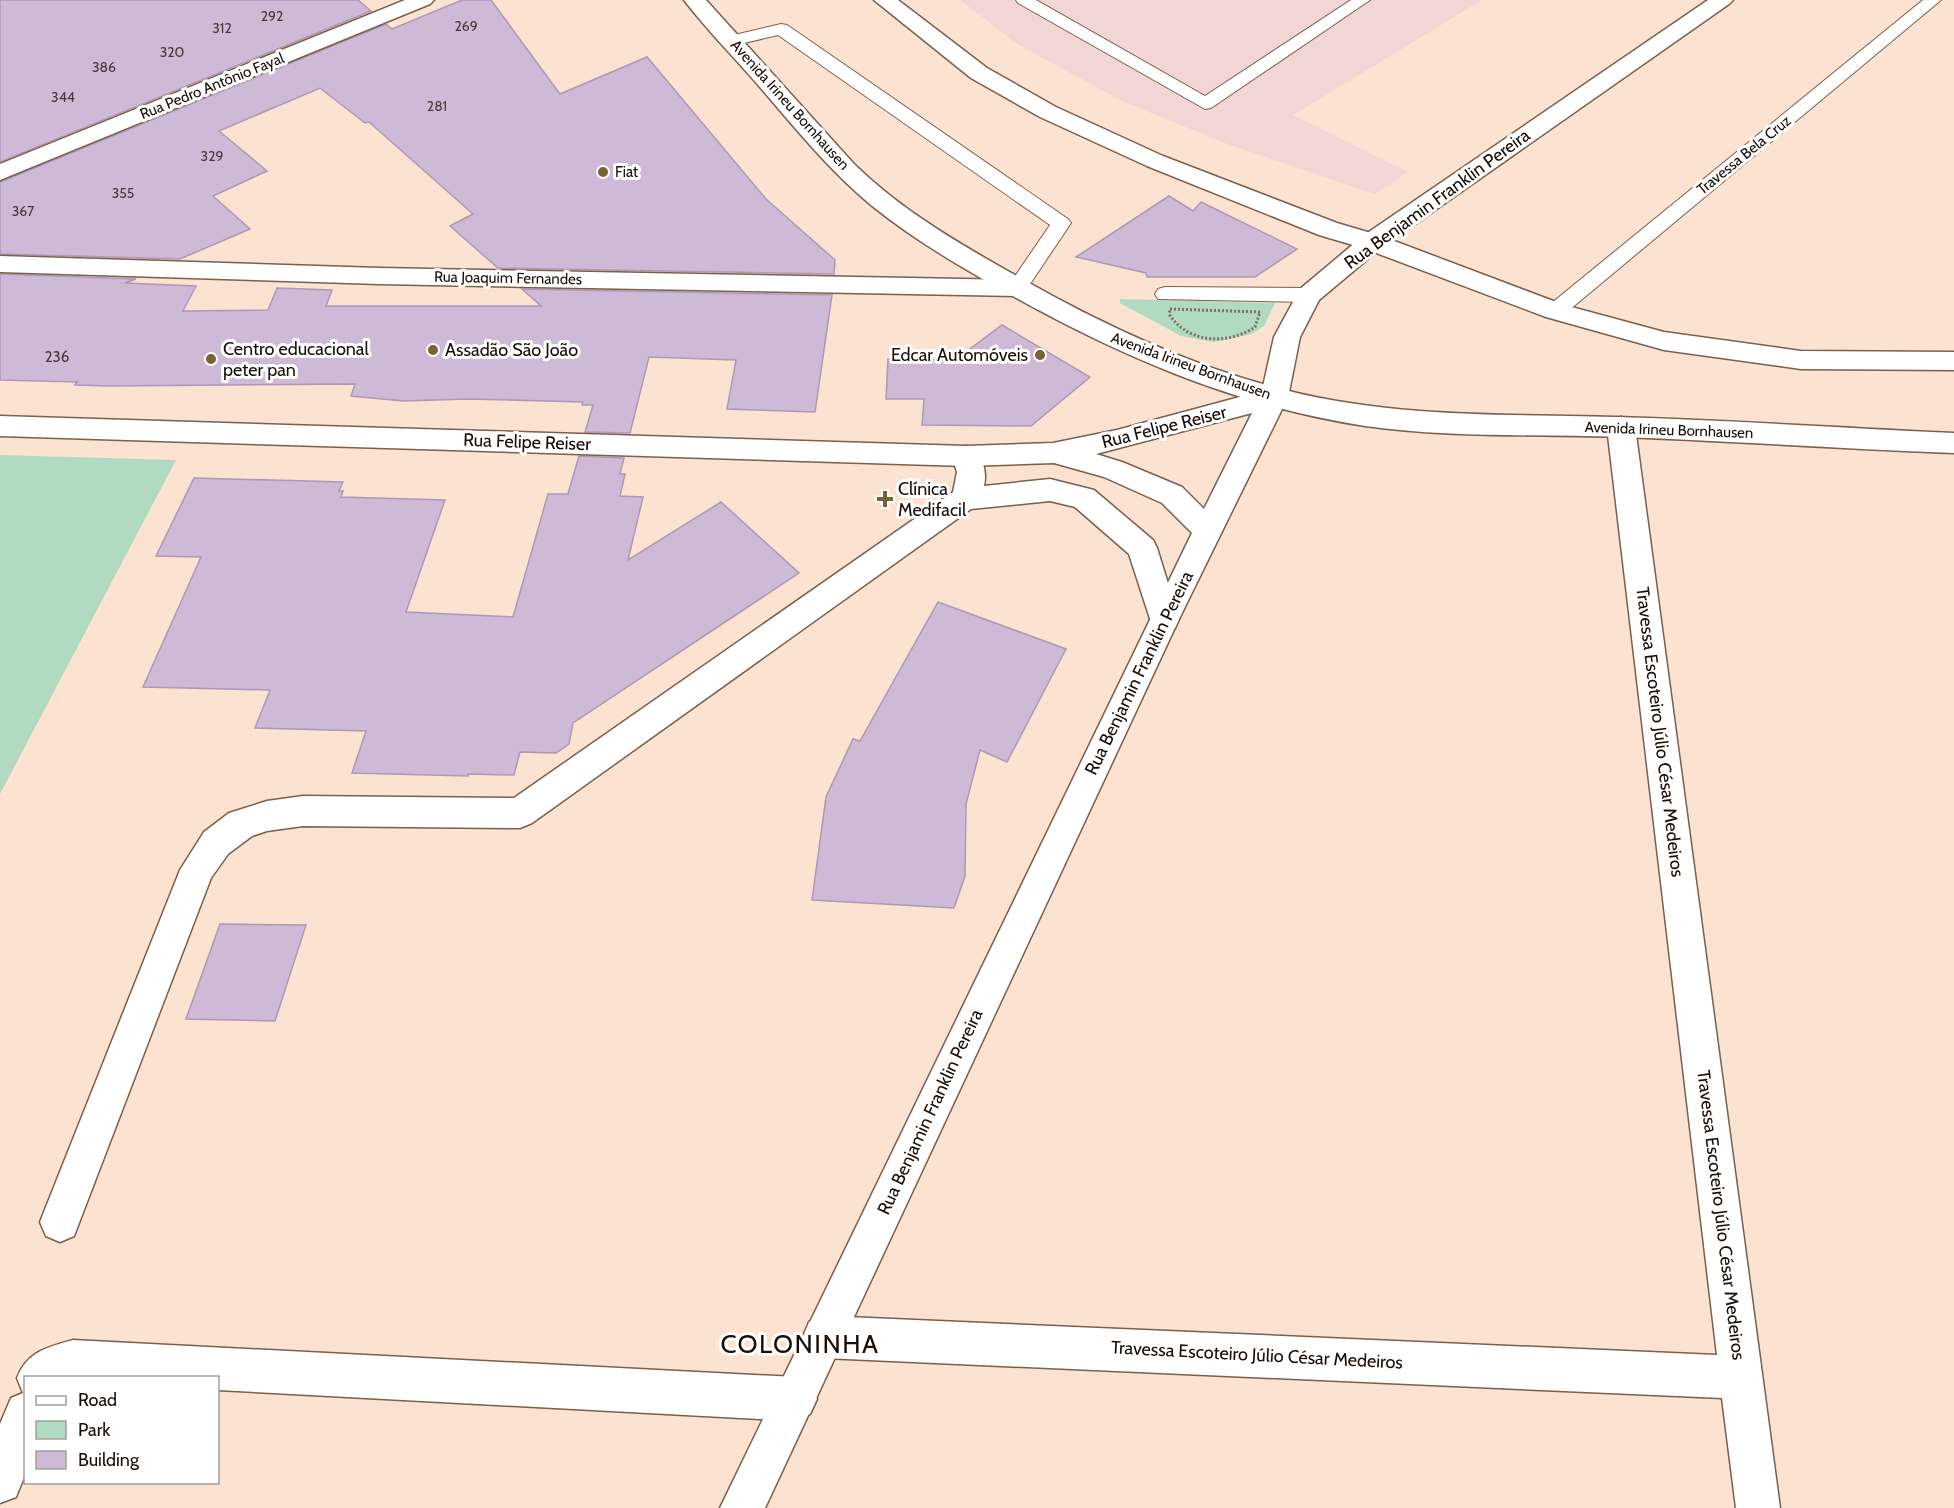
<svg xmlns="http://www.w3.org/2000/svg" width="1954" height="1508" font-family="Cabin,sans-serif">
	<rect width="100%" height="100%" fill="#fce2d0"/>
	<polygon fill="#f1d6d5" points="960,0 1482,0 1293,115 1407,172 1375,194 1230,145 1124,102 1019,45"/>
	<g fill="#b1dbc0">
		<polygon points="1120,299 1275,303 1264,326 1252,334 1214,342 1181,336 1120,303"/>
		<polygon points="0,455 176,460 0,794"/>
	</g>
	<g fill="#ceb9d6" stroke="#ad99b5" stroke-width="1.5">
		<polygon points="0,0 358,0 371,11 0,162"/>
		<polygon points="462,0 491,0 560,94 647,57 766,199 835,260 834,274 498,268 450,226 473,214 369,122 365,123 320,88 219,131 267,171 213,196 250,229 180,259 0,254 0,182 386,24 392,29"/>
		<polygon points="1169,196 1193,211 1201,202 1297,249 1255,277 1147,277 1146,273 1076,257"/>
		<polygon points="0,274 136,279 125,283 196,286 183,311 268,310 277,288 332,290 326,306 541,306 522,289 832,295 815,412 727,409 736,360 649,357 630,433 585,432 593,405 582,405 583,402 468,399 404,401 351,396 355,384 110,386 75,385 77,382 0,380"/>
		<polygon points="1002,325 1090,377 1031,426 922,425 924,399 886,399 888,359 955,360"/>
		<polygon points="579,456 624,458 620,474 625,474 620,496 643,497 628,560 721,502 799,573 573,723 569,744 556,753 520,752 514,775 468,774 468,776 352,773 366,731 255,728 270,690 143,687 201,557 156,556 194,478 343,482 339,491 343,491 341,497 445,500 406,612 513,617 548,494 568,494"/>
		<polygon points="938,602 1066,649 1007,762 980,750 966,804 965,876 954,908 812,900 826,797 853,739 860,741"/>
		<polygon points="220,924 306,925 275,1021 186,1019"/>
	</g>
	<g fill="none" stroke-linecap="round" stroke-linejoin="round">
		<defs>
			<g id="lane">
				<polygon points="1016,0 1036,0 1205,96 1351,0 1370,0 1211,108 1205,109 1018,3"/>
				<polygon points="1923,0 1941,0 1562,316 1555,318 1548,316 1545,311 1548,306"/>
				<polygon points="781,24 787,25 1068,219 1071,223 1024,293 1017,295 1010,293 1007,288 1050,225 778,35 732,46 724,41 726,37"/>
				<polygon points="1165,287 1309,288 1316,290 1319,295 1316,300 1309,302 1158,299 1155,294 1158,289"/>
			</g>
			<g id="street">
				<polygon points="405,0 434,0 430,4 0,180 0,164"/>
				<polygon points="874,0 898,0 987,68 1056,107 1163,156 1337,223 1381,236 1564,305 1664,332 1801,351 1954,352 1954,370 1801,369 1664,350 1546,317 1363,248 1319,235 1147,166 1040,117 971,78"/>
				<polygon points="0,256 379,268 1017,280 1026,282 1030,288 1026,294 1017,296 379,284 0,272"/>
				<polygon points="1621,417 1631,420 1635,427 1780,1508 1736,1508 1722,1398 824,1358 809,1352 803,1337 809,1322 824,1316 1717,1355 1607,427 1611,420"/>
				<path d="M966 446 976 449C983 461 987 472 984 486L1050 479 1094 490 1153 540 1157 548 1179 619 1175 628 1164 631 1153 628 1129 554 1075 507 1050 501 971 509 532 823 520 828 303 826 267 831 252 836 228 854 211 878 74 1236 60 1242 46 1236 40 1222 180 870 204 832 229 813 267 801 303 796 514 798 953 492 957 472 952 456 956 449Z"/>
				<path d="M73 1340 795 1377 810 1384 817 1399 810 1414 795 1421 218 1390V1378H26V1472L16 1497 0 1503V1424L11 1398 23 1393 17 1378C27 1352 47 1347 73 1340Z"/>
			</g>
			<path id="secondary" d="M1708 0H1733L1729 4 1381 248 1319 300 1300 337 1288 397 1179 619 765 1508H720L1192 533 1162 503 1104 477 1054 463 966 466 0 436V416L966 446 1053 443 1117 430 1262 391 1274 337 1300 289 1363 236ZM1252 413 1204 509 1182 487 1122 462 1096 454Z"/>
			<path id="primary" d="M684 0H706L854 164C903 212 963 246 1022 279 1105 326 1193 367 1285 390 1394 418 1505 414 1616 417 1729 420 1841 428 1954 433V453C1843 449 1732 441 1621 437 1535 434 1450 438 1365 426 1233 406 1110 352 995 286 952 262 909 236 871 205 829 170 794 127 759 86 734 57 707 30 684 0Z"/>
		</defs>
		<use href="#lane" stroke="#7a5f4c" stroke-width="2"/>
		<use href="#street" stroke="#7a5f4c" stroke-width="3"/>
		<use href="#secondary" stroke="#7a5f4c" stroke-width="3"/>
		<use href="#primary" stroke="#7a5f4c" stroke-width="3"/>
		<path stroke="#816f63" stroke-width="3" stroke-dasharray="2 2" stroke-linecap="butt" d="M1170 309 1260 312 1255 327C1228 345 1188 344 1169 314Z"/>
		<use href="#lane" fill="#fff" fill-rule="evenodd"/>
		<use href="#street" fill="#fff" fill-rule="evenodd"/>
		<use href="#secondary" fill="#fff" fill-rule="evenodd"/>
		<use href="#primary" fill="#fff" fill-rule="evenodd"/>
	</g>
	<g fill="#766533" stroke="#fff" stroke-width="2">
		<circle cx="603" cy="172" r="6"/>
		<circle cx="433" cy="350" r="6"/>
		<circle cx="1040" cy="355" r="6"/>
		<circle cx="211" cy="359" r="6"/>
		<path d="M882 490h6v6h6v6h-6v6h-6v-6h-6v-6h6z"/>
	</g>
	<g text-anchor="middle" dominant-baseline="central" stroke-width="6" stroke-linejoin="round" paint-order="stroke">
		<g font-size="14" fill="#46383b">
			<text x="272" y="16">292</text>
			<text x="466" y="26">269</text>
			<text x="222" y="28">312</text>
			<text x="172" y="52">320</text>
			<text x="104" y="67">386</text>
			<text x="63" y="97">344</text>
			<text x="437" y="106">281</text>
			<text x="212" y="156">329</text>
			<text x="123" y="193">355</text>
			<text x="23" y="211">367</text>
		</g>
		<g font-size="15" fill="#180d07" stroke="#fff">
			<text transform="translate(212 86) rotate(-22)">Rua Pedro Antônio Fayal</text>
			<text transform="translate(790 105) rotate(48)">Avenida Irineu Bornhausen</text>
			<text transform="translate(1744 155) rotate(-39)">Travessa Bela Cruz</text>
			<text transform="translate(508 278) rotate(1)">Rua Joaquim Fernandes</text>
			<text transform="translate(1191 366) rotate(20)">Avenida Irineu Bornhausen</text>
			<text transform="translate(1669 430) rotate(2)">Avenida Irineu Bornhausen</text>
		</g>
		<g font-size="15" fill="#180d07" stroke="#fff" text-anchor="start">
			<text x="615" y="172">Fiat</text>
		</g>
		<g font-size="15" fill="#46383b">
			<text x="57" y="357">236</text>
		</g>
		<g font-size="18" fill="#180d07" stroke="#fff">
			<text transform="translate(1437 199) rotate(-36)">Rua Benjamin Franklin Pereira</text>
			<text transform="translate(1164 427) rotate(-14)">Rua Felipe Reiser</text>
			<text transform="translate(527 442) rotate(2)">Rua Felipe Reiser</text>
			<text transform="translate(1139 673) rotate(-64)">Rua Benjamin Franklin Pereira</text>
			<text transform="translate(1660 732) rotate(83)">Travessa Escoteiro Júlio César Medeiros</text>
			<text transform="translate(930 1112) rotate(-65)">Rua Benjamin Franklin Pereira</text>
			<text transform="translate(1721 1215) rotate(83)">Travessa Escoteiro Júlio César Medeiros</text>
			<text transform="translate(1257 1355) rotate(3)">Travessa Escoteiro Júlio César Medeiros</text>
		</g>
		<g font-size="18" fill="#180d07" stroke="#fff" text-anchor="start">
			<text x="223" y="349">Centro educacional<tspan x="223" dy="21">peter pan</tspan></text>
			<text x="445" y="350">Assadão São João</text>
			<text x="1028" y="355" text-anchor="end">Edcar Automóveis</text>
			<text x="898" y="489">Clínica<tspan x="898" dy="21">Medifacil</tspan></text>
		</g>
		<g font-size="26" letter-spacing="1.5" fill="#180d07" stroke="#fff">
			<text x="800" y="1344">COLONINHA</text>
		</g>
	</g>
	<rect x="24" y="1376" width="195" height="108" fill="#ffffff" stroke="#a39e9c" stroke-width="1.5"/>
	<rect x="36" y="1396" width="30" height="9" fill="#ffffff" stroke="#a39e9c" stroke-width="1.5"/>
	<text x="78" y="1406" font-size="18" fill="#180d07">Road</text>
	<rect x="36" y="1421" width="30" height="18" fill="#b1dbc0" stroke="#a39e9c" stroke-width="1.5"/>
	<text x="78" y="1436" font-size="18" fill="#180d07">Park</text>
	<rect x="36" y="1451" width="30" height="18" fill="#ceb9d6" stroke="#a39e9c" stroke-width="1.5"/>
	<text x="78" y="1466" font-size="18" fill="#180d07">Building</text>
</svg>
